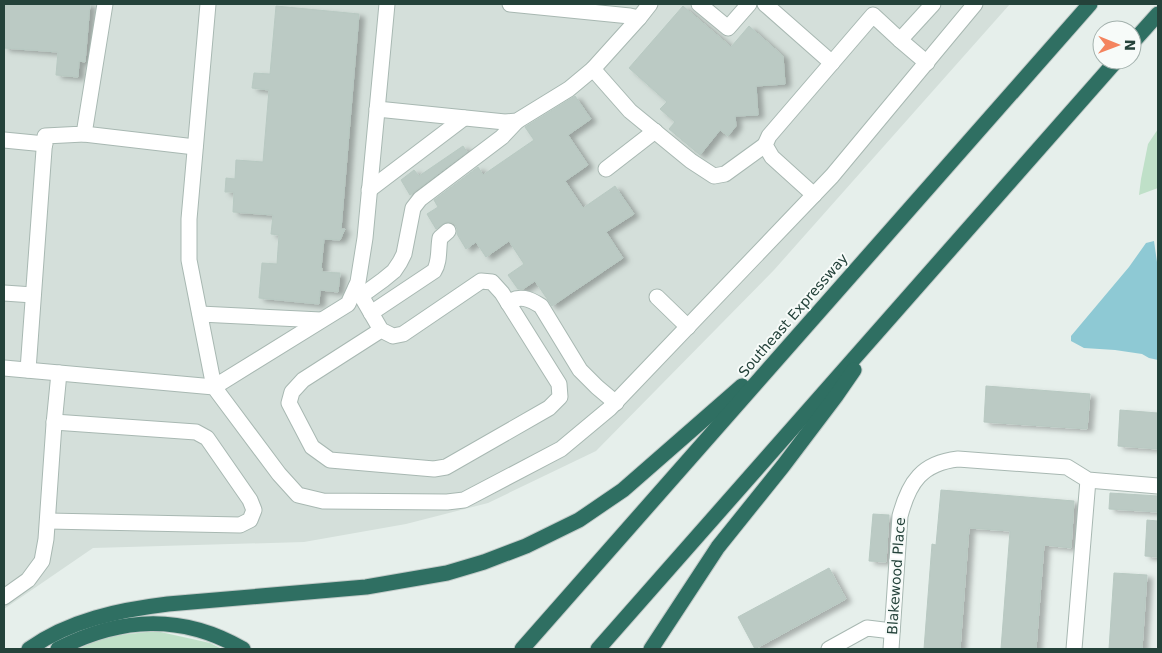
<svg xmlns="http://www.w3.org/2000/svg" width="1162" height="653" font-family="'DejaVu Sans',sans-serif">
	<defs>
		<filter id="shadow"><feDropShadow dx="5.5" dy="3" stdDeviation="2.5" flood-color="#0004"/></filter>
	</defs>
	<rect width="100%" height="100%" fill="#e6efeb"/>
	<polygon fill="#d4dfda" points="4,4 1010,4 774,270 596,451 488,503 406,524 304,542 93,548 4,609"/>
	<g fill="#bfe0c8">
		<polygon points="1158,129 1158,188 1139,195 1141,179 1148,144"/>
		<polygon points="156,631 210,643 222,649 79,649 101,637"/>
	</g>
	<polygon fill="#8ec9d4" points="1154,241 1158,269 1158,360 1149,358 1142,354 1115,350 1084,348 1071,341 1071,336 1129,267 1146,243"/>
	<g fill="#bbcac4" stroke="#b8c9c2" filter="url(#shadow)">
		<polygon points="4,4 90,4 85,62 79,61 78,77 56,75 58,52 4,48"/>
		<polygon points="276,6 359,14 341,229 345,229 340,240 324,239 321,268 322,268 322,272 340,273 338,292 320,290 319,304 259,298 262,263 277,264 279,235 271,234 273,215 233,212 234,192 225,192 226,178 235,179 236,160 263,162 269,90 252,88 254,73 270,74"/>
		<polygon points="683,6 731,47 749,26 783,56 785,84 756,86 758,115 735,116 736,126 728,136 720,130 700,155 669,129 675,122 660,109 667,102 629,68"/>
		<polygon points="575,96 591,119 568,135 588,165 565,181 583,208 615,186 634,214 606,232 623,258 552,306 535,281 523,289 518,289 508,275 524,264 509,241 486,257 476,242 466,249 457,234 457,229 455,224 451,222 446,222 436,229 427,214 438,207 434,200 478,167 483,175 534,140 525,127"/>
		<polygon points="463,146 467,152 410,195 401,180 414,170 419,176"/>
		<polygon points="986,386 1090,394 1087,429 984,422"/>
		<polygon points="1120,410 1158,413 1158,449 1118,446"/>
		<polygon points="941,490 1074,501 1071,548 1044,545 1036,649 1001,649 1010,531 969,528 960,649 924,649 932,544 936,545"/>
		<polygon points="1110,493 1158,496 1158,512 1109,509"/>
		<polygon points="873,514 889,515 886,562 869,561"/>
		<polygon points="1147,520 1158,521 1158,557 1145,556"/>
		<polygon points="829,568 846,599 755,649 738,617"/>
		<polygon points="1114,573 1147,575 1142,649 1109,649"/>
	</g>
	<g fill="none" stroke-linecap="round" stroke-linejoin="round">
		<defs>
			<g id="minor">
				<polyline points="208,4 189,219 189,260 214,387 348,304 358,282 365,238 387,4"/>
				<polyline points="510,4 630,16 639,18 650,4"/>
				<polyline points="699,4 728,28 749,4"/>
				<polyline points="765,4 832,63"/>
				<polyline points="900,40 933,4"/>
				<polyline points="593,69 630,111 691,161 714,176 725,174 765,145"/>
				<polyline points="377,109 505,122 517,121 569,89 593,69 639,18"/>
				<polyline points="84,134 195,147"/>
				<polyline points="4,140 45,144"/>
				<polyline points="606,169 655,131"/>
				<polyline points="369,190 464,118"/>
				<polyline points="814,195 772,157 765,145 769,136 873,15 900,40 927,63"/>
				<polyline points="356,287 381,330 393,336 403,334 481,281 492,282 502,293 559,384 560,397 549,408 446,467 434,469 330,460 312,447 289,403 292,392 303,380 381,330"/>
				<polyline points="4,293 33,295"/>
				<polyline points="361,296 383,280 394,271 400,262 404,254 413,208 420,199 502,137 517,121"/>
				<polyline points="657,297 688,327"/>
				<path d="M508 303C519 294 530 299 541 306L580 370 597 387 616 403"/>
				<path d="M371 313 434 271C440 262 438 249 440 238L448 231"/>
				<polyline points="200,314 321,320"/>
				<polyline points="4,368 214,387 279,474 298,495 323,501 447,502 464,500 561,449 609,409 832,176 975,4"/>
				<polyline points="28,370 45,136 84,134 105,4"/>
				<polyline points="48,521 240,525 250,520 254,510 250,500 207,438 196,432 54,422"/>
				<polyline points="4,597 28,580 42,561 46,539 54,424 59,373"/>
				<polyline points="829,649 867,628 892,631"/>
				<path d="M891 649 900 516C909 482 922 463 958 459L1067 467 1088 480 1158 486"/>
				<polyline points="1074,649 1088,480"/>
			</g>
			<g id="highway">
				<polyline points="1132,43 1158,14"/>
				<path d="M29 649C70 620 119 610 168 604L366 587 447 573 484 562 526 546 579 520 623 490 742 386"/>
				<path d="M58 649C120 617 181 613 243 649"/>
				<polyline points="522,649 1090,4"/>
				<polyline points="598,649 1117,60"/>
				<polyline points="651,649 718,547 783,466 836,396 854,370"/>
			</g>
		</defs>
		<use href="#minor" stroke="#a8b8b2" stroke-width="17"/>
		<use href="#highway" stroke="#c2cac8" stroke-width="17"/>
		<use href="#minor" stroke="#fff" stroke-width="15"/>
		<use href="#highway" stroke="#2f6f62" stroke-width="15"/>
	</g>
	<g text-anchor="middle" dominant-baseline="central" stroke-width="4" stroke-linejoin="round" paint-order="stroke">
		<g font-size="14" fill="#24423a" stroke="#f7fbf9">
			<text transform="translate(793 315) rotate(-49)">Southeast Expressway</text>
			<text transform="translate(896 576) rotate(-86)">Blakewood Place</text>
		</g>
	</g>
	<rect width="1162" height="653" fill="none" stroke="#24423a" stroke-width="10"/>
	<g transform="translate(1117 45) rotate(91)"><circle r="24" fill="#f7fbf9" stroke="#a3b1ad"/>
	<path d="M0-4L9 19L0 12L-9 19Z" fill="#f4845f"/>
	<text y="-8" font-size="14" font-weight="bold" text-anchor="middle" fill="#24423a">N</text>
	</g>
</svg>
